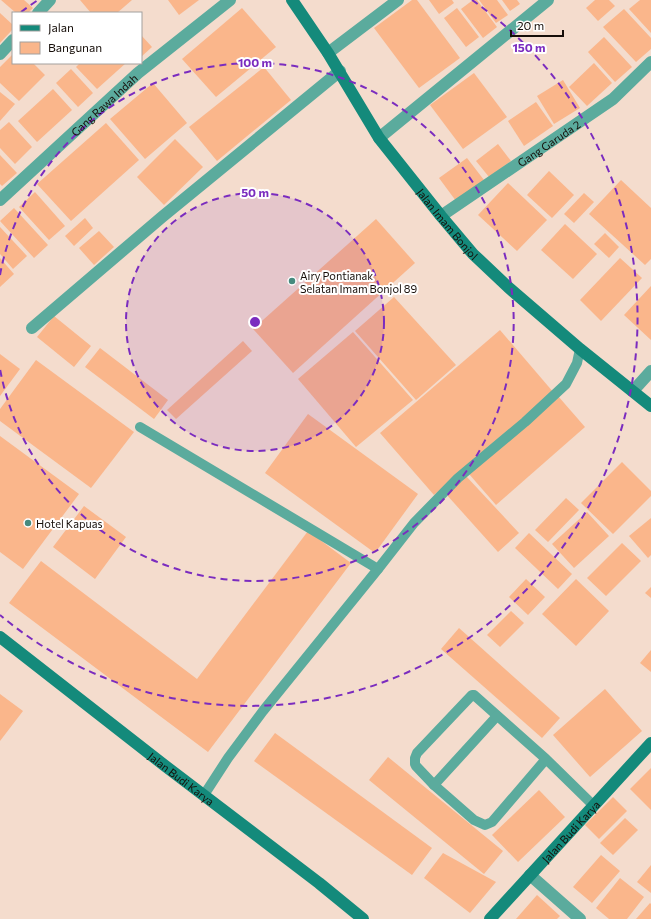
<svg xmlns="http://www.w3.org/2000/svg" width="651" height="919" font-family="Commissioner,sans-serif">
	<rect width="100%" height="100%" fill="#f4dccd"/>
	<g fill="#fab68b">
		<polygon points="1,0 24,0 33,8 28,13 16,13"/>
		<polygon points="80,0 132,0 117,13 91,13"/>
		<polygon points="168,0 199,0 179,15"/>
		<polygon points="412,0 417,0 460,58 419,88 374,28"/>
		<polygon points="429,0 452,0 454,3 439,14"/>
		<polygon points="473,0 477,0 497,27 483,38 461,9"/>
		<polygon points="479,0 497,0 508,15 496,23"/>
		<polygon points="502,0 517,0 520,4 510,11"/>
		<polygon points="595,0 609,0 615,6 598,21 586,8"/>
		<polygon points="640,0 651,0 651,33 629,9"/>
		<polygon points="242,8 276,47 216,97 182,59"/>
		<polygon points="457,8 479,37 466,47 444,18"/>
		<polygon points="624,9 651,38 651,49 636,62 603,27"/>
		<polygon points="0,13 13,25 13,29 0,43"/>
		<polygon points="141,35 152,47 141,57"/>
		<polygon points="604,37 632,67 615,82 588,52"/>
		<polygon points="13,54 13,63 33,63 45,75 19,101 0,83 0,67"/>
		<polygon points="80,63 126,63 97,89 76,67"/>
		<polygon points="594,63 612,83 587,106 569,87"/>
		<polygon points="264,67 291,100 217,161 189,127"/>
		<polygon points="71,69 93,93 78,107 56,83"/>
		<polygon points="474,73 507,117 463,149 430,105"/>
		<polygon points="563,80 580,108 554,124 537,96"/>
		<polygon points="153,83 187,123 145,159 110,119"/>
		<polygon points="53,89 72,110 37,142 18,121"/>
		<polygon points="0,92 15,104 0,121"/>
		<polygon points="536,102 553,126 524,146 508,121"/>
		<polygon points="9,122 32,147 15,164 0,148 0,130"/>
		<polygon points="106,123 139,160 71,221 37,184"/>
		<polygon points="175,139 203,167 164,205 137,177"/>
		<polygon points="498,144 511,161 489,177 476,161"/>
		<polygon points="0,155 17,173 2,186 0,184"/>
		<polygon points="467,158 484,180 456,201 439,178"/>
		<polygon points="549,171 574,195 552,218 527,195"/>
		<polygon points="621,180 651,208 651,259 645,265 589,214"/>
		<polygon points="508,183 547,220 517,251 478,215"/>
		<polygon points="35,192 65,226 49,240 19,207"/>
		<polygon points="584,193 594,202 574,223 564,214"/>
		<polygon points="14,208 48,245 34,258 0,221"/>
		<polygon points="85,218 93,228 74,246 65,236"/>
		<polygon points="376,219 415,263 293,373 253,329"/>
		<polygon points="565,224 597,254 573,279 541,250"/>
		<polygon points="0,227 27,256 13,269 0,254"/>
		<polygon points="99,231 114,247 94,265 79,248"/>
		<polygon points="605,233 619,247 609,258 594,244"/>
		<polygon points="0,258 14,274 0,287"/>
		<polygon points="620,258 642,278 601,321 580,300"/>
		<polygon points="651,286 651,340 624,315"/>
		<polygon points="394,297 456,365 416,400 355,331"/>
		<polygon points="54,316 91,346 74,367 37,337"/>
		<polygon points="500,330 554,393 434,495 380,433"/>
		<polygon points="353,332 413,400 356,447 298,379"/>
		<polygon points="243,341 252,351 176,419 167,410"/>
		<polygon points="100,348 168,400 154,419 85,367"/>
		<polygon points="0,354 20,369 0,396"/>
		<polygon points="36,360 134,432 91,488 0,421 0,409"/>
		<polygon points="558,396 585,427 496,505 469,474"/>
		<polygon points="308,414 418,494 375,553 265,473"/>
		<polygon points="0,436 79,494 23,569 0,552"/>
		<polygon points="622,462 651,491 651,496 613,534 581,503"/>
		<polygon points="466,476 519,533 498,552 446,494"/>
		<polygon points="566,498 579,510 548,542 535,530"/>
		<polygon points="84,506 126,537 95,579 53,547"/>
		<polygon points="587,512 609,536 574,568 552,544"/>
		<polygon points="651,518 651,555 648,558 629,536"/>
		<polygon points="308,531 351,563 208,752 9,603 41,561 197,679"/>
		<polygon points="529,533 572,574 558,589 515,548"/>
		<polygon points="622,543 641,561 606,596 587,578"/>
		<polygon points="526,579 545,597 528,615 509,597"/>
		<polygon points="576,579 609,611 576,646 542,614"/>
		<polygon points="651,587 651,598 645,593"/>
		<polygon points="511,611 524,623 500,647 487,635"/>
		<polygon points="459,628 560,718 542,738 441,649"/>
		<polygon points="651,650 651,672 640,663"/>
		<polygon points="605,689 642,731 590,777 553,735"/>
		<polygon points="0,694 23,711 0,741"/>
		<polygon points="275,733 432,848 412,875 254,761"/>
		<polygon points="388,757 503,851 484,874 369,780"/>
		<polygon points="651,768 651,810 630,789"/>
		<polygon points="539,790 565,817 518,862 492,835"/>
		<polygon points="613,797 627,811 599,839 585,825"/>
		<polygon points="625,818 638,830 613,855 600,843"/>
		<polygon points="443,853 496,882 470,913 424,878"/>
		<polygon points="601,855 620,871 592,903 573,887"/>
		<polygon points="651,865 651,893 637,882"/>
		<polygon points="620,878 644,897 627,919 609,919 596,908"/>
		<polygon points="537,895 560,916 557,919 516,919"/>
		<polygon points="650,903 651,904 651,919 636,919"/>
	</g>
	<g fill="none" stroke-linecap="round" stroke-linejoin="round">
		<g stroke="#5bab9d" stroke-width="10">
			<polyline points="140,427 378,569"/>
			<polyline points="546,759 492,822 485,825 474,820 434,785 416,766 415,764 415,758 417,753 472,695 474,695 546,759 593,805"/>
			<polyline points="434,785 497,716"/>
			<polyline points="204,795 228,758 263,711 378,569 414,523 458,478 525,422 566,384 577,363 580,349"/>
		</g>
		<g stroke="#5bab9d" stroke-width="12">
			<polyline points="38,13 50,0"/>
			<polyline points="328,53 398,0"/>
			<polyline points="0,54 13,40"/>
			<polyline points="379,138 548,0"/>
			<path id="s1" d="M0 200 138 73 230 0"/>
			<path id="s2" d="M441 216 613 99 651 62"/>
			<polyline points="32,328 162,217 340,71"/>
			<polyline points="633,391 651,371"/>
			<polyline points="530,875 580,919"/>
		</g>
		<g stroke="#148a7b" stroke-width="12">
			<path id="s3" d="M292 0 328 53 379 138 441 216 473 254 508 287 580 349 651 406"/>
			<path id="s4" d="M0 637 164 765 319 883 363 919"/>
			<path id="s5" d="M490 919 651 743"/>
		</g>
	</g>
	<circle cx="255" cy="322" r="129" fill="#7b2cbf" fill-opacity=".12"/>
	<g fill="none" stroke="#7b2cbf" stroke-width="2" stroke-dasharray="7 5">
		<circle cx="255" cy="322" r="129"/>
		<path d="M0 275A259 259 0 1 1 0 369"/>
		<path d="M21 12A388 388 0 0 1 38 0M472 0A388 388 0 1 1 0 615"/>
	</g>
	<g fill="#468a7e" stroke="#fff" stroke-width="1.5">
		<circle cx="292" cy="281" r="4"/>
		<circle cx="28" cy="523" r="4"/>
	</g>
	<g text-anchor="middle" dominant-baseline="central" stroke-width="4" stroke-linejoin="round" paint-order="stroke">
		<g font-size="11" fill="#160e09" stroke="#fff">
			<text stroke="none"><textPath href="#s1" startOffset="141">Gang Rawa Indah</textPath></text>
			<text stroke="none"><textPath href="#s2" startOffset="130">Gang Garuda 2</textPath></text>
			<text stroke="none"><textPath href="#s3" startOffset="273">Jalan Imam Bonjol</textPath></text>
			<text stroke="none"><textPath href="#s4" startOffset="230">Jalan Budi Karya</textPath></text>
			<text stroke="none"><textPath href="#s5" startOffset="119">Jalan Budi Karya</textPath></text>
		</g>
		<g font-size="11" fill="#160e09" stroke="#fff" text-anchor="start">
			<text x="300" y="275">Airy Pontianak<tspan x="300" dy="13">Selatan Imam Bonjol 89</tspan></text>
			<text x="36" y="523">Hotel Kapuas</text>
		</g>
	</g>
	<circle cx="255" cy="322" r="6" fill="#7b2cbf" stroke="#fff" stroke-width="2"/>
	<g font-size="12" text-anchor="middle" font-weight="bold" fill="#7b2cbf" stroke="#fff" stroke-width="4" stroke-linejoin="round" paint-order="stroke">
		<text x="529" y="52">150 m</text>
		<text x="255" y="67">100 m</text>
		<text x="255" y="197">50 m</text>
	</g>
	<rect x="12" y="12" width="130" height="52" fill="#ffffff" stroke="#a29f9d"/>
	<rect x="20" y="25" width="20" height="6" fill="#148a7b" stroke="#a29f9d"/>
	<text x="48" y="32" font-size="12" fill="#160e09">Jalan</text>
	<rect x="20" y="42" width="20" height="12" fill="#fab68b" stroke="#a29f9d"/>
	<text x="48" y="52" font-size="12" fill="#160e09">Bangunan</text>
	<path d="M511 30v6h52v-6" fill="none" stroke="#160e09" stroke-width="2"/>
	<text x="517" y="30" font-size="12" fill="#160e09" stroke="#ffffff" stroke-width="3" paint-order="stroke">20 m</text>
</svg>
